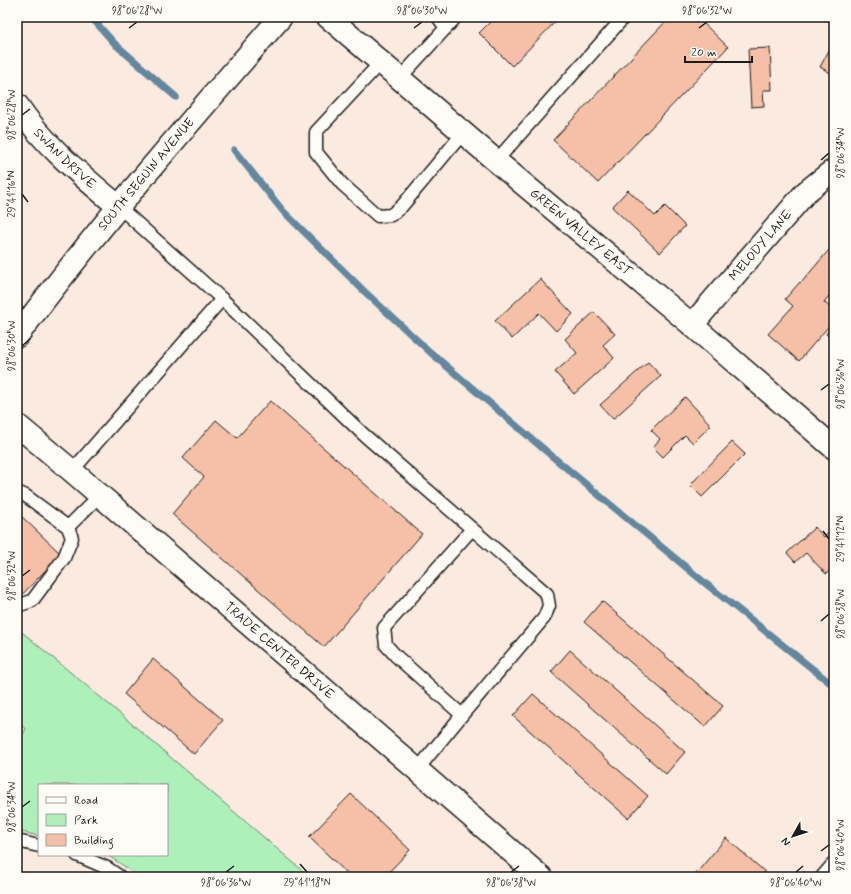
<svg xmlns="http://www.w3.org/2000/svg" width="851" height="894" font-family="Mynerve,sans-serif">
	<rect width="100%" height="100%" fill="#fbeadf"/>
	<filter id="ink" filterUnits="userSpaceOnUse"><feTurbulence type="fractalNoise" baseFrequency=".025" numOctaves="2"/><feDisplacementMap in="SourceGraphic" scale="8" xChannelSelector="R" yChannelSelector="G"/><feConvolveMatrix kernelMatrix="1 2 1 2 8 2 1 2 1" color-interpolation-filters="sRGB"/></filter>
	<g filter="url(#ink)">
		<polygon fill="#aef0ba" stroke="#65866b" points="17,628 111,706 310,877 137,877 124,866 107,855 167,855 167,785 39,785 39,836 17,831 17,744 26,729 17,723"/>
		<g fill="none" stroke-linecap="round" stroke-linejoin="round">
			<g stroke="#64879e" stroke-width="7">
				<polyline points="91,17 115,44 176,97"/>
				<polyline points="234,150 283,211 365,292 430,352 553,457 705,583 834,686"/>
			</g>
		</g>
		<g fill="#f5c0a7" stroke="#1c1c1c">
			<polygon points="495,17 560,17 512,66 479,33"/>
			<polygon points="670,17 697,17 728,47 598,183 553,140"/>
			<polygon points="834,41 834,75 820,67"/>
			<polygon points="770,48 772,90 763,90 764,106 751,107 748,49"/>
			<polygon points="628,190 655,216 665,206 685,226 660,253 612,207"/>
			<polygon points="834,244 834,290 824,302 834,311 834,320 799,361 768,334 793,306 785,299 800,282 801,283"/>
			<polygon points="540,279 573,314 556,331 539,313 512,339 495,321"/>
			<polygon points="594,312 615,334 603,345 614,358 574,394 555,372 577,353 565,339"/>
			<polygon points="834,324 834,341 826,334"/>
			<polygon points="648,362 661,376 613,419 600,405"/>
			<polygon points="685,397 711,425 693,443 685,435 663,457 653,447 660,439 651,430"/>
			<polygon points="270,401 422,534 324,647 172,514 204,477 183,458 216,420 237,438"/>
			<polygon points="732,442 745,454 702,497 690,485"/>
			<polygon points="18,513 61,554 17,600 17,515"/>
			<polygon points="815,527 824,537 834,528 834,567 826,574 806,553 795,562 787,553"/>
			<polygon points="602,601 723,706 705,727 584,622"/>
			<polygon points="570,650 685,752 666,774 551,672"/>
			<polygon points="153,659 223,720 194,754 124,694"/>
			<polygon points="533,694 648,796 628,818 513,716"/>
			<polygon points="351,794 410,850 384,877 351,877 309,837"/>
			<polygon points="726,838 765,872 761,877 693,877"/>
		</g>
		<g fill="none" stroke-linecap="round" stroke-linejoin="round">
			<defs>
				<g id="service">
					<polyline points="438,17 446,28"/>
					<polyline points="381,62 316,132 316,152 342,184 378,216 391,215 402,206 463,133"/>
					<polyline points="400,78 456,17"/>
					<polyline points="496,161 624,17"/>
					<polyline points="119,207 222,299 363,434 547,594 549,606 544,618 462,715 417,770"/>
					<polyline points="72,471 222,299"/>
					<polyline points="17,492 26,496 68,527 100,495"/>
					<polyline points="17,606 32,601 64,558 72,538 68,527"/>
					<polyline points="462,715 396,656 386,645 384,628 472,529"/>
					<polyline points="17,841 39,846"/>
					<polyline points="77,855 107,868 120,877"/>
					<polyline points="822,877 834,863"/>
				</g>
				<g id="minor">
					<path id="s1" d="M328 17 496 161 692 325 834 448"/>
					<path id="s2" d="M17 105C44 145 82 176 119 207"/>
					<path id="s3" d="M692 325 806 192 831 172H834"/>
					<path id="s4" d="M17 425 72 471 541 877"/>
				</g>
				<g id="secondary">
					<path id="s5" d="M17 336C100 225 190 121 281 17"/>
				</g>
			</defs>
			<use href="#service" stroke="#1c1c1c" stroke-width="15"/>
			<use href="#minor" stroke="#1c1c1c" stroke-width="25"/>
			<use href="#secondary" stroke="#1c1c1c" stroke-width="25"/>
			<use href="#service" stroke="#fdfcf7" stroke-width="12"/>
			<use href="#minor" stroke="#fdfcf7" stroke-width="22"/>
			<use href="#secondary" stroke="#fdfcf7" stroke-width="22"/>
		</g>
	</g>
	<path fill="none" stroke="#1c1c1c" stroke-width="1.5" d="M129 28 137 22M414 28 422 22M699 28 707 22M22 115 30 109M821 160 829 153M22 194 28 202M22 346 30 339M821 390 829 384M823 531 829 539M22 576 30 570M821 621 829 614M22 807 30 801M821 851 829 845M300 864 307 872M226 872 234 866M511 872 519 866M796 872 803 866"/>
	<g text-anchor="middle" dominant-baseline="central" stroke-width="3.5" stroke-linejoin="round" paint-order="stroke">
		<g font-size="13" fill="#1c1c1c" stroke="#fdfcf7">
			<text stroke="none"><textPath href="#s2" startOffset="72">SWAN DRIVE</textPath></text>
			<text stroke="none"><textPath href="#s5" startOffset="207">SOUTH SEGUIN AVENUE</textPath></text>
			<text stroke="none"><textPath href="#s1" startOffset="332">GREEN VALLEY EAST</textPath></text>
			<text stroke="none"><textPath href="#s3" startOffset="105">MELODY LANE</textPath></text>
			<text stroke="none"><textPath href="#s4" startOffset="346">TRADE CENTER DRIVE</textPath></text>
		</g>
	</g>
	<rect width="851" height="894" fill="none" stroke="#fdfcf7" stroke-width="44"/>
	<rect x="38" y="784" width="130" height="72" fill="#fdfcf7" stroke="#a3a29f"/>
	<rect x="46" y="797" width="20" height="6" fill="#fdfcf7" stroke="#a3a29f"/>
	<text x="74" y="804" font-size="12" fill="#1c1c1c">Road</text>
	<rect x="46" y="814" width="20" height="12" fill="#aef0ba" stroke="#a3a29f"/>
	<text x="74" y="824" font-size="12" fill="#1c1c1c">Park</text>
	<rect x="46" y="834" width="20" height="12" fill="#f5c0a7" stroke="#a3a29f"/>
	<text x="74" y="844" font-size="12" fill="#1c1c1c">Building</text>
	<g transform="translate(793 836) rotate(231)" stroke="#fdfcf7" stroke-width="3" paint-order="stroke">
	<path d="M0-3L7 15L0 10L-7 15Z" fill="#1c1c1c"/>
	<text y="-6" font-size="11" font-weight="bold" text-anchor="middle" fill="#1c1c1c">N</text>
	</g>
	<path d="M685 56v6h67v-6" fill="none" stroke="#1c1c1c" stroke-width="2"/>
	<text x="691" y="56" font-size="12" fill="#1c1c1c" stroke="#fdfcf7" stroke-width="3" paint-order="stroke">20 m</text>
	<rect x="22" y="22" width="807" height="850" fill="none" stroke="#1c1c1c" stroke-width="1.5"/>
	<g font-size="10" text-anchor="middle" fill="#1c1c1c">
		<text x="137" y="14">98°06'28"W</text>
		<text x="422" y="14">98°06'30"W</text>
		<text x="707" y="14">98°06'32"W</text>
		<text transform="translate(11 115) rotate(-90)" y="4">98°06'28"W</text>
		<text transform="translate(840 153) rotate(-90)" y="4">98°06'34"W</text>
		<text transform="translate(11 194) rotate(-90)" y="4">29°41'16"N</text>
		<text transform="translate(11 346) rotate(-90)" y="4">98°06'30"W</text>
		<text transform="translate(840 384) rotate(-90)" y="4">98°06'36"W</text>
		<text transform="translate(840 539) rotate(-90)" y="4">29°41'12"N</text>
		<text transform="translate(11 576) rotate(-90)" y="4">98°06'32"W</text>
		<text transform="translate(840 614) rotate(-90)" y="4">98°06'38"W</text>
		<text transform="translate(11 807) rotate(-90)" y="4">98°06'34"W</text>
		<text transform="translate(840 845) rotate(-90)" y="4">98°06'40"W</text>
		<text x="226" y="886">98°06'36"W</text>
		<text x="307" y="886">29°41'18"N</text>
		<text x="511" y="886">98°06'38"W</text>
		<text x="796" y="886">98°06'40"W</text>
	</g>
</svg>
